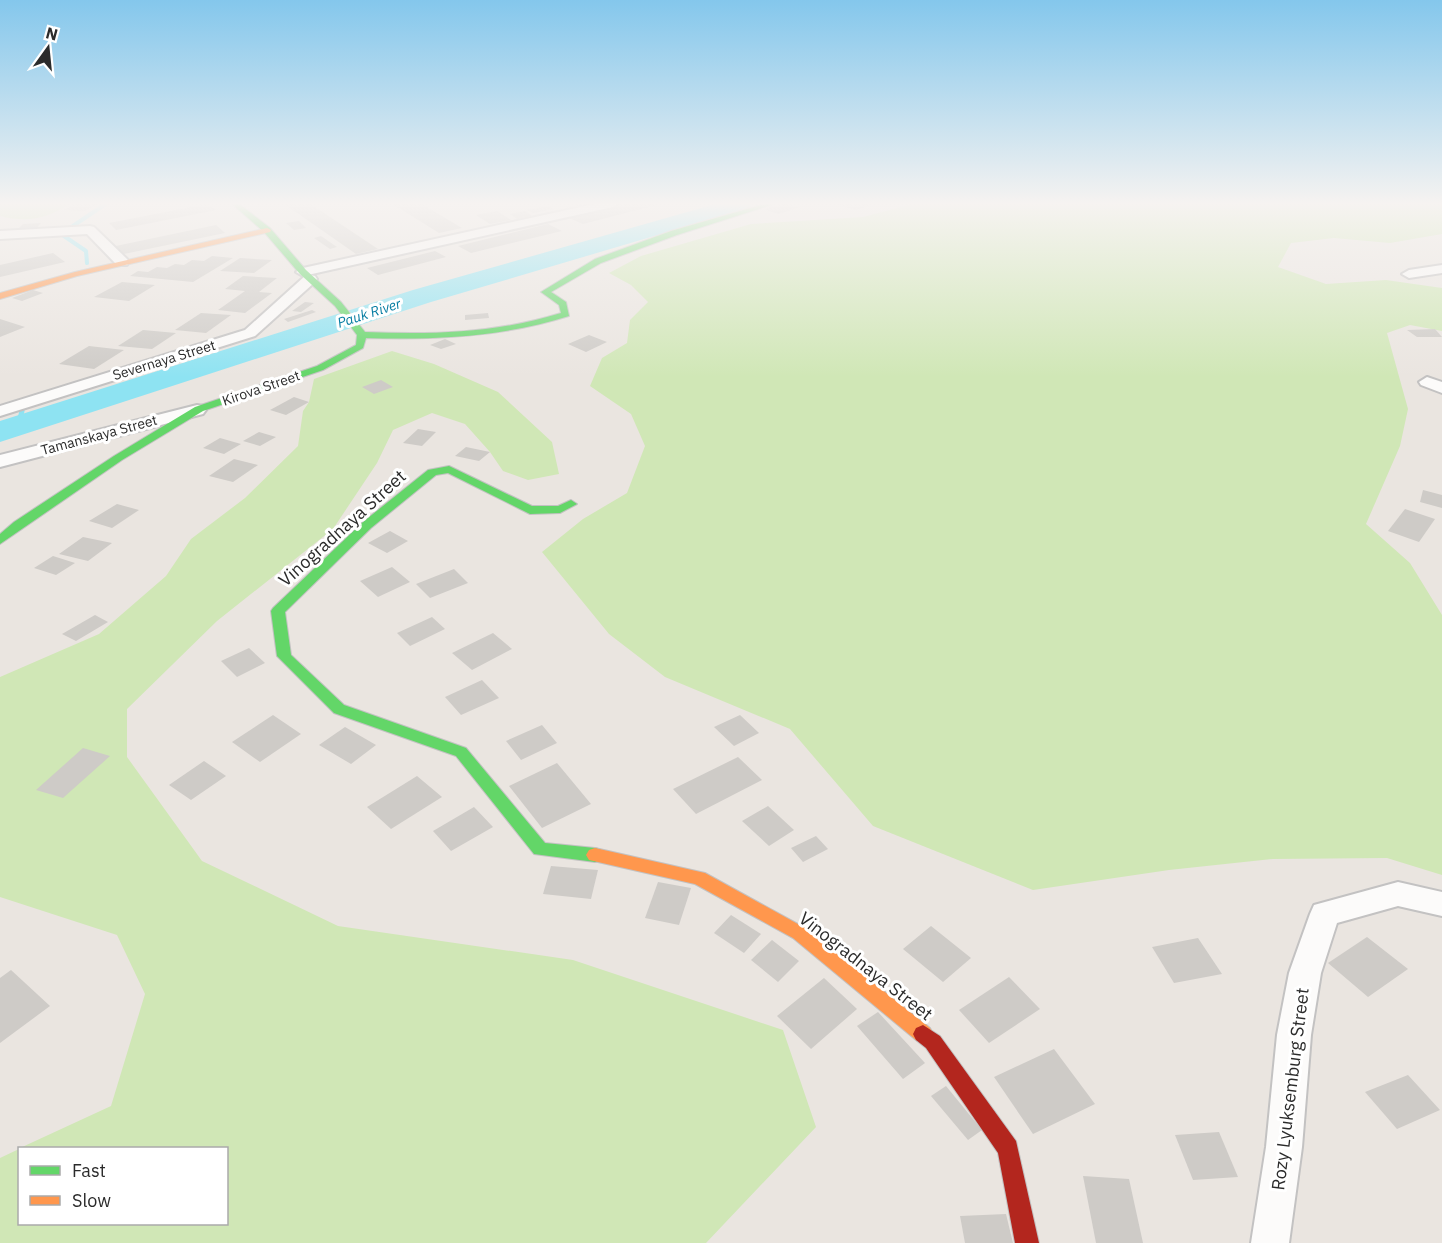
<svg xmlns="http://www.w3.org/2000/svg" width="1442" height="1243" font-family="'IBM Plex Sans',sans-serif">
	<rect width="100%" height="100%" fill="#eae5e0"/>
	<g fill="#d0e7b6">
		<path d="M0 203H70C47 219 28 223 0 216Z"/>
		<polygon points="916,203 1442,203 1442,234 1390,243 1334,238 1291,243 1278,267 1326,284 1386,280 1442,288 1442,331 1410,325 1387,333 1408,409 1400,446 1366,524 1410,563 1442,615 1442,875 1387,858 1273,859 1169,870 1033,890 873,826 790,729 665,677 609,634 542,552 583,519 627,493 645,446 631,414 590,386 602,358 627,343 630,320 648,302 631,285 609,273 641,256 751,224 863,217"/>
		<polygon points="392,351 434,364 498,392 552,442 559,474 528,480 503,471 490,452 465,424 432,413 393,430 377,463 333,529 217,621 127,709 127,757 202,861 338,926 573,960 783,1030 816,1127 706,1243 0,1243 0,1158 19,1149 20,1224 226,1224 226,1148 20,1148 111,1106 145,994 117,935 0,897 0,677 99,634 166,576 191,539 245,498 298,446 303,411 309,402 314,379"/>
	</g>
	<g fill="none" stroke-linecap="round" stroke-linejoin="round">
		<polyline stroke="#8ee3f2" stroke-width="4" points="87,263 86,251 61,234 107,203"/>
		<polyline stroke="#8ee3f2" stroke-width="5" points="18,426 22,411"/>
		<polygon fill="#8ee3f2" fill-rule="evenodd" points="719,203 752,203 749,208 431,302 0,442 0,421 413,290"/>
	</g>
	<g fill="#cecbc7">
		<polygon points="77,203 98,203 85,211 64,210"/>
		<polygon points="283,203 309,203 378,249 356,254"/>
		<polygon points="391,203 420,203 462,228 439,233"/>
		<polygon points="630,203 664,203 583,224 569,218"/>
		<polygon points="785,203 800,207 778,214 764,209"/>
		<polygon points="832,203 877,203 855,210"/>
		<polygon points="207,204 216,210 116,230 109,223"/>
		<polygon points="548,206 553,209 533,213 527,210"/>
		<polygon points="497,211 511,220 490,224 476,215"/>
		<polygon points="525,211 532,216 517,219 510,214"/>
		<polygon points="299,221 306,228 294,230 286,223"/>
		<polygon points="41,223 35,230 16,231 23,224"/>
		<polygon points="548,224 562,231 471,253 458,246"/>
		<polygon points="216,225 225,233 119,255 111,247"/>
		<polygon points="321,236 337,247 330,249 314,238"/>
		<polygon points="435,251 446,257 378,275 367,268"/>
		<polygon points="53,253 65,262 0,277 0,265"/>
		<polygon points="212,256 233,258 193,282 130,276 138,271 148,272 157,267 167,268 175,264 184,265 192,260 204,261"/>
		<polygon points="240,258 272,260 254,273 220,271"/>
		<polygon points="243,276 277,278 259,292 272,293 245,313 218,310 245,291 225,289"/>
		<polygon points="122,282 155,285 129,301 94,297"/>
		<polygon points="33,290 43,293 22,301 12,298"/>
		<polygon points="305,302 314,303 301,312 292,311"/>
		<polygon points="312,310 316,312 288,322 284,319"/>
		<polygon points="201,313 231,315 206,333 175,330"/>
		<polygon points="488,313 489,318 465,320 465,315"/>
		<polygon points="0,319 25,327 0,337"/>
		<polygon points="1435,329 1442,337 1417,337 1407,330"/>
		<polygon points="143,330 176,333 152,349 118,346"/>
		<polygon points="589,335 607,342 586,352 568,344"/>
		<polygon points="445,339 456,344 441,349 430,345"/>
		<polygon points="89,346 124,350 94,369 59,364"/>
		<polygon points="381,380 393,387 374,394 362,387"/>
		<polygon points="294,397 309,402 286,415 270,410"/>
		<polygon points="418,429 436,432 422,446 403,443"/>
		<polygon points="259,432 276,437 260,446 243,441"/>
		<polygon points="220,438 241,444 224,454 203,448"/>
		<polygon points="466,447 490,452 479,461 455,456"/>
		<polygon points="234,459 258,465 233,482 209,476"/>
		<polygon points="1423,490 1442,495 1442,508 1420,502"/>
		<polygon points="117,504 139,510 112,528 89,521"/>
		<polygon points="1405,509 1435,519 1419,542 1388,531"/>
		<polygon points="390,531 408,541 387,553 368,543"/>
		<polygon points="83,537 112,543 88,561 59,554"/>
		<polygon points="53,556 75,563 56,575 34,568"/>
		<polygon points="392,567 410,582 378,597 360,581"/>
		<polygon points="454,569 468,583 430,598 416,584"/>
		<polygon points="95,615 108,622 76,641 62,634"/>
		<polygon points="432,617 445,629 410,646 397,633"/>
		<polygon points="493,633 512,649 472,670 452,653"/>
		<polygon points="249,648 265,663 237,677 221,661"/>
		<polygon points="482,680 499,698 461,715 445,697"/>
		<polygon points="273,715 301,734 260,762 232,742"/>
		<polygon points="740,715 759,733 734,746 714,727"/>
		<polygon points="542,725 557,743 521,760 506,741"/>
		<polygon points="345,727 376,745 351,764 319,745"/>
		<polygon points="83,748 110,756 63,798 36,790"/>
		<polygon points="738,757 762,780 696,814 673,789"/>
		<polygon points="204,761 226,776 191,800 169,785"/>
		<polygon points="557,763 591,804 542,828 509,786"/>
		<polygon points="417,776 442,797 391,829 367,807"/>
		<polygon points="768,806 794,830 769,846 742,821"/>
		<polygon points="474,807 493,827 451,851 433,831"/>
		<polygon points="816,836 828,849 803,862 791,848"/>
		<polygon points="551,866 598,870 591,899 543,894"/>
		<polygon points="658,882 691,888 679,925 645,918"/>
		<polygon points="731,915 761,934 744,953 714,933"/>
		<polygon points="931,926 971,958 943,982 903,949"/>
		<polygon points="1367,937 1408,969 1368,997 1328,963"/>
		<polygon points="1198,938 1222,974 1174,983 1152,947"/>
		<polygon points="772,940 799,961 778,982 751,960"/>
		<polygon points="11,970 50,1006 0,1043 0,978"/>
		<polygon points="1009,977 1040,1009 989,1043 959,1010"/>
		<polygon points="824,978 857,1009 811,1049 777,1016"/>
		<polygon points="878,1012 925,1063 903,1079 857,1026"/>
		<polygon points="1054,1049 1095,1104 1033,1134 994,1077"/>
		<polygon points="1408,1075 1440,1110 1397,1129 1365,1092"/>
		<polygon points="946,1086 982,1130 968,1140 931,1096"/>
		<polygon points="1219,1132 1238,1177 1193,1180 1175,1135"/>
		<polygon points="1083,1176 1129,1179 1143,1243 1096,1243"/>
		<polygon points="1006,1214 1013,1243 965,1243 960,1216"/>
	</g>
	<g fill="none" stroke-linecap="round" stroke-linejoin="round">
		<defs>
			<g id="street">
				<polygon points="599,203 619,203 613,207 303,276 296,272 303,268"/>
				<polygon points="90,226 94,227 127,259 129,262 127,265 117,265 87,234 0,239 0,231"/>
				<polygon points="1442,265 1442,273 1409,278 1402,274 1409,270"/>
				<polygon points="310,275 315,276 317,279 315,282 255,336 0,416 0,406 245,330 305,276"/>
				<polygon points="1427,377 1442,382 1442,393 1421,385 1419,382"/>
				<polygon points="197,405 203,406 206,410 203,414 0,467 0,455"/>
				<polygon points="1398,882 1442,892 1442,916 1398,906 1337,923 1321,973 1311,1035 1302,1147 1289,1243 1251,1243 1266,1147 1277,1035 1289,973 1310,914 1314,905"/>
			</g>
			<g id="fast">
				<path d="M231 203H238L270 228 306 270 341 302 365 332C432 335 497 333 561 313L559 305 541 292 595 259 671 231 767 203H777L677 235 601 263 551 292 566 302 569 316C502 337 436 340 366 338L363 348 323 370 203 411 122 460 0 544V534L14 522 114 456 195 407 317 366 356 345 357 335 335 306 300 274 264 232Z"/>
				<polygon points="449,466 532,506 558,506 571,500 577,504 560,513 530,514 448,473 436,475 371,528 285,612 291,655 344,705 466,748 545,843 595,848 601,850 604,855 601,860 595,862 534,854 456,756 334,713 277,656 271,611 273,608 363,522 428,470"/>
			</g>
			<g id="slow">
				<polygon points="267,228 271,230 270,232 77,276 0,299 0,293 75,272"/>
				<polygon points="595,848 705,873 805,928 930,1028 933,1034 930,1040 923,1043 916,1040 793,938 695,884 589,860 586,855 589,850"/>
			</g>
			<polygon id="jam" points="923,1025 940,1036 1016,1141 1039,1243 1015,1243 998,1153 926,1048 916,1040 913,1034 916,1028"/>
		</defs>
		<use href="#street" stroke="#c3c2c2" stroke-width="4"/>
		<use href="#fast" stroke="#c3c2c2" stroke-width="2"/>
		<use href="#slow" stroke="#c3c2c2" stroke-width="2"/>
		<use href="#jam" stroke="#c3c2c2" stroke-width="2"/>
		<use href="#street" fill="#fcfbfa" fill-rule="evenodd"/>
		<use href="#fast" fill="#63d668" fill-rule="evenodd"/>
		<use href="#slow" fill="#ff974d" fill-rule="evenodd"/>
		<use href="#jam" fill="#b3261e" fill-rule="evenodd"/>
	</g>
	<linearGradient id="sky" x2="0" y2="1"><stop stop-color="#84c7ec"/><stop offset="0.54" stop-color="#f6f3f1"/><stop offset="1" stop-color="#f6f3f1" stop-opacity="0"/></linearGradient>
	<rect width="1442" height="377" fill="url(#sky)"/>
	<g text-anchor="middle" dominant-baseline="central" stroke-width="6" stroke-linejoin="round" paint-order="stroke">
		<g font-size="14" font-style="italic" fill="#037ba1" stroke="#fff">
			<text transform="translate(369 313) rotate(-18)">Pauk River</text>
		</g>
		<g font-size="14" fill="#2b2b2b" stroke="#fff">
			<text transform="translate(164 360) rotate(-17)">Severnaya Street</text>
			<text transform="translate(261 388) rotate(-19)">Kirova Street</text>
			<text transform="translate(99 435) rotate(-15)">Tamanskaya Street</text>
		</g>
		<g font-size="18" fill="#2b2b2b" stroke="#fff">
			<text transform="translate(342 528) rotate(-42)">Vinogradnaya Street</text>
			<text transform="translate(866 966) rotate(38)">Vinogradnaya Street</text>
			<text transform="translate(1290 1089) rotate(-83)">Rozy Lyuksemburg Street</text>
		</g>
	</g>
	<rect x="18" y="1147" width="210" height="78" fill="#ffffff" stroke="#aaaaaa" stroke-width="1.5"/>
	<rect x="30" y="1166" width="30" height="9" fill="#63d668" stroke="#aaaaaa" stroke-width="1.5"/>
	<text x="72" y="1177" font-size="18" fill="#2b2b2b">Fast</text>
	<rect x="30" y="1196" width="30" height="9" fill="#ff974d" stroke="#aaaaaa" stroke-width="1.5"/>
	<text x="72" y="1207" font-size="18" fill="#2b2b2b">Slow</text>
	<g transform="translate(48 48) rotate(15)" stroke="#ffffff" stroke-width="4.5" paint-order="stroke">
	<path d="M0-4.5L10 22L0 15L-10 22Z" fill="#2b2b2b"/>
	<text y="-9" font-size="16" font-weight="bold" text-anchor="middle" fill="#2b2b2b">N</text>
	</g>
</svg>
